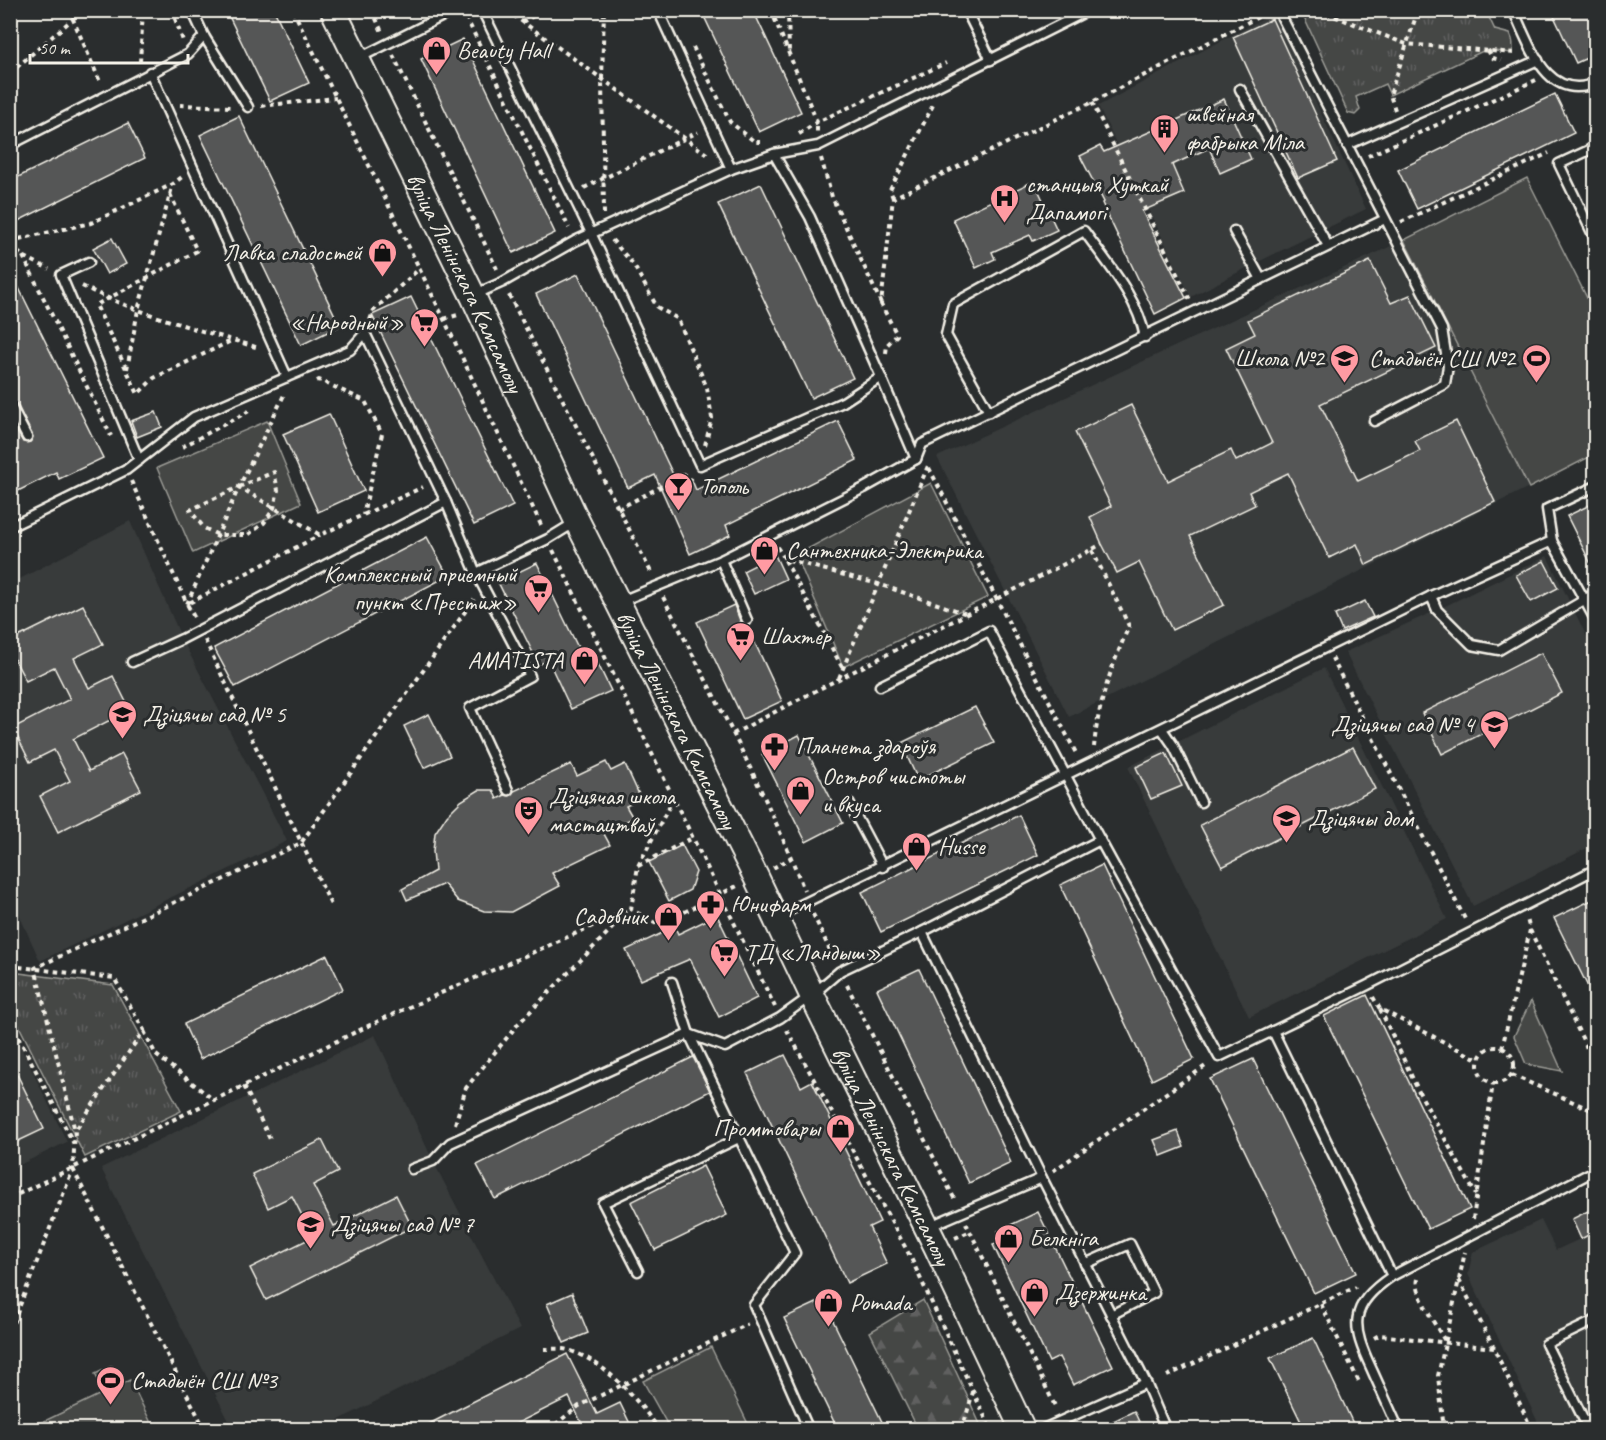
<svg xmlns="http://www.w3.org/2000/svg" width="1606" height="1440" font-family="Caveat,sans-serif">
	<defs>
		<pattern id="grass-tufts" width="24" height="20" patternUnits="userSpaceOnUse" patternTransform="scale(1.5)"><rect width="24" height="20" fill="#444645"/><path d="M3 7l-1-3M5 7V3M7 7l1-3M15 17l-1-3M17 17v-4M19 17l1-3" fill="none" stroke="#606160"/></pattern>
		<pattern id="forest-firs" width="22" height="20" patternUnits="userSpaceOnUse" patternTransform="scale(1.5)"><rect width="22" height="20" fill="#444645"/><path d="M5 1l3.5 6h-7zM16 11l3.5 6h-7z" fill="#606160"/></pattern>
	</defs>
	<rect width="100%" height="100%" fill="#2a2d2e"/>
	<filter id="ink" filterUnits="userSpaceOnUse"><feTurbulence type="fractalNoise" baseFrequency=".0167" numOctaves="2"/><feDisplacementMap in="SourceGraphic" scale="12" xChannelSelector="R" yChannelSelector="G"/><feConvolveMatrix kernelMatrix="1 2 1 2 8 2 1 2 1" color-interpolation-filters="sRGB"/></filter>
	<g filter="url(#ink)">
		<g fill="#373a3a">
			<polygon points="1274,13 1366,209 1252,265 1191,297 1098,106"/>
			<polygon points="1527,178 1595,314 1595,454 1069,717 937,457 1404,240"/>
			<polygon points="130,521 182,639 287,841 40,961 11,897 10,584"/>
			<polygon points="1547,556 1595,653 1595,844 1473,906 1345,652 1437,610"/>
			<polygon points="1324,668 1447,919 1249,1017 1128,767"/>
			<polygon points="10,1025 67,1142 11,1169 10,1169"/>
			<polygon points="375,1035 433,1161 520,1329 321,1429 233,1429 101,1168"/>
			<polygon points="1541,1220 1556,1250 1595,1232 1595,1429 1541,1429 1468,1274 1473,1252"/>
		</g>
		<g fill="url(#grass-tufts)" stroke="#9c9c96" stroke-width="1.5">
			<path d="M1301 11H1486L1495 30 1510 34C1513 40 1514 46 1512 53L1485 50 1390 95 1385 84 1356 97 1360 110 1355 115 1348 113Z"/>
			<polygon points="11,972 113,985 181,1111 85,1157 11,1010"/>
		</g>
		<polygon fill="url(#forest-firs)" stroke="#9c9c96" stroke-width="1.5" points="923,1300 980,1424 973,1429 918,1429 870,1332"/>
		<g fill="#444645" stroke="#9c9c96" stroke-width="1.5">
			<polygon points="1527,178 1595,314 1595,454 1529,488 1404,240"/>
			<polygon points="267,421 301,503 193,553 157,468"/>
			<polygon points="931,483 988,597 843,667 796,555"/>
			<polygon points="1531,1001 1562,1071 1526,1064 1514,1036"/>
			<polygon points="711,1347 749,1426 742,1430 670,1429 643,1381"/>
			<polygon points="112,1366 119,1379 102,1387 95,1374"/>
			<polygon points="130,1380 154,1429 28,1429"/>
		</g>
		<g fill="#555756" stroke="#f4f1e8" stroke-width="1.5">
			<polygon points="226,10 274,10 309,83 270,101"/>
			<polygon points="701,10 753,10 801,112 759,132"/>
			<polygon points="1551,10 1596,10 1596,54 1576,63"/>
			<polygon points="1272,19 1337,161 1298,178 1233,37"/>
			<polygon points="463,39 555,233 513,253 421,59"/>
			<polygon points="1555,94 1574,133 1417,209 1398,170"/>
			<polygon points="1224,99 1251,159 1220,173 1209,148 1172,165 1184,193 1142,211 1186,298 1155,314 1102,203 1104,202 1080,156 1100,146 1104,152"/>
			<polygon points="239,116 340,326 301,345 200,135"/>
			<polygon points="128,123 145,158 10,225 10,181"/>
			<polygon points="1034,181 1057,230 1033,241 1030,235 992,252 995,259 976,268 953,219"/>
			<polygon points="761,184 853,378 811,398 718,204"/>
			<polygon points="112,238 126,264 107,274 93,248"/>
			<polygon points="1370,261 1391,303 1410,295 1436,348 1320,404 1358,481 1420,451 1415,441 1456,421 1495,502 1366,565 1357,544 1329,558 1288,473 1249,492 1255,505 1190,536 1224,605 1172,630 1139,562 1117,573 1102,544 1090,517 1111,506 1075,432 1131,405 1168,481 1231,450 1236,461 1272,443 1226,348 1255,334 1248,320"/>
			<polygon points="10,270 103,458 59,479 56,472 10,495 10,420 23,442 30,442 33,437 16,402 10,399"/>
			<polygon points="578,274 678,485 691,478 696,490 838,421 857,460 726,525 730,535 690,554 655,475 628,488 536,294"/>
			<polygon points="411,297 513,506 474,525 372,315"/>
			<polygon points="156,412 162,427 137,437 131,421"/>
			<polygon points="329,414 364,491 318,512 283,434"/>
			<polygon points="1596,502 1596,574 1567,516"/>
			<polygon points="427,537 448,576 235,687 214,648"/>
			<polygon points="775,555 786,579 754,594 743,571"/>
			<polygon points="1544,561 1558,588 1531,602 1516,575"/>
			<polygon points="537,563 587,666 597,662 611,691 571,709 548,660 539,665 498,582"/>
			<polygon points="1365,601 1373,617 1342,631 1335,615"/>
			<polygon points="83,605 103,644 74,658 89,688 113,676 130,710 73,739 89,771 122,754 141,790 58,832 40,796 70,781 54,750 30,762 13,728 70,699 54,667 26,681 10,651 10,641"/>
			<polygon points="734,605 741,623 747,626 782,701 743,719 697,622"/>
			<polygon points="1541,653 1562,693 1442,754 1422,713"/>
			<polygon points="975,707 994,743 918,780 901,743"/>
			<polygon points="429,714 450,756 424,768 404,726"/>
			<polygon points="799,735 843,823 806,842 762,754"/>
			<polygon points="1353,747 1375,789 1222,867 1200,825"/>
			<polygon points="1166,753 1182,786 1151,799 1136,767"/>
			<polygon points="606,762 611,771 625,764 641,799 626,806 633,818 603,832 610,845 552,873 560,886 511,912 484,911 458,901 444,884 407,900 402,889 435,871 433,851 435,833 447,815 461,801 479,790 493,790 497,799 505,795 510,796 514,791 571,764 577,776"/>
			<polygon points="1019,815 1038,855 881,932 862,892"/>
			<polygon points="682,845 696,872 690,890 669,901 649,862"/>
			<polygon points="1102,865 1194,1059 1152,1080 1060,885"/>
			<polygon points="1596,898 1596,1003 1554,918"/>
			<polygon points="717,915 757,998 719,1017 690,959 641,980 626,950 675,927 678,934"/>
			<polygon points="327,955 343,989 200,1059 184,1024"/>
			<polygon points="919,969 1011,1163 969,1183 877,989"/>
			<polygon points="1367,995 1470,1209 1428,1229 1324,1016"/>
			<polygon points="785,1055 801,1087 812,1081 880,1222 869,1227 887,1264 847,1283 747,1073"/>
			<polygon points="693,1057 710,1091 495,1199 477,1165"/>
			<polygon points="1253,1059 1356,1273 1314,1293 1210,1079"/>
			<polygon points="10,1060 44,1129 10,1145"/>
			<polygon points="1178,1131 1184,1147 1161,1156 1154,1140"/>
			<polygon points="322,1140 338,1172 313,1185 334,1226 396,1195 412,1227 266,1300 250,1268 313,1237 292,1196 268,1208 252,1174"/>
			<polygon points="703,1166 727,1215 655,1250 631,1202"/>
			<polygon points="1588,1211 1596,1226 1596,1231 1581,1239 1572,1219"/>
			<polygon points="1038,1212 1113,1366 1073,1385 1059,1357 1049,1362 993,1245 1003,1240 998,1231"/>
			<polygon points="572,1293 588,1333 564,1343 547,1304"/>
			<polygon points="823,1300 886,1430 838,1430 784,1318"/>
			<polygon points="1313,1338 1356,1430 1305,1430 1270,1358"/>
			<polygon points="567,1354 597,1414 620,1403 633,1430 565,1430 581,1422 569,1397 504,1430 417,1430"/>
			<polygon points="1134,1411 1143,1430 1095,1430"/>
		</g>
		<g fill="none" stroke-linecap="round" stroke-linejoin="round">
			<defs>
				<g id="service">
					<polyline points="192,10 204,36 248,107"/>
					<polyline points="482,10 592,235 700,465 843,402 881,377 810,217 774,154"/>
					<polyline points="658,10 731,169"/>
					<polyline points="966,10 991,60"/>
					<polyline points="1278,10 1442,329 1448,366 1445,384 1374,421"/>
					<path d="M1513 10C1530 45 1546 103 1596 83"/>
					<polyline points="359,58 455,10"/>
					<polyline points="150,72 287,377"/>
					<polyline points="1240,89 1328,246"/>
					<polyline points="10,145 188,54 204,36"/>
					<polyline points="1347,145 1538,60"/>
					<polyline points="1596,147 1559,164 1596,241"/>
					<polyline points="1234,231 1261,279"/>
					<polyline points="89,262 61,275 139,460"/>
					<polyline points="476,294 503,282 575,241 731,169 774,154 818,146 1089,10"/>
					<polyline points="881,377 916,459 922,444 1385,219"/>
					<polyline points="10,405 27,437"/>
					<path d="M989 412 946 335 953 304 1084 231C1107 263 1138 298 1145 337"/>
					<polyline points="10,527 126,470 194,417 350,350 365,333 446,502 476,573 530,676 470,708 508,790"/>
					<polyline points="1552,541 1596,621"/>
					<polyline points="721,560 747,620"/>
					<polyline points="476,573 548,539 574,523"/>
					<polyline points="1431,596 1437,610 1472,645 1499,650 1596,593"/>
					<polyline points="619,602 721,560 864,488 916,459"/>
					<polyline points="132,662 182,639 446,502"/>
					<polyline points="1162,729 1173,745 1201,802"/>
					<polyline points="849,803 883,867"/>
					<path d="M1100 840 1219 1057 1273 1031 1392 1276C1348 1306 1351 1326 1372 1370 1381 1390 1390 1410 1399 1430"/>
					<polyline points="776,917 1431,596 1552,541 1547,509 1596,486"/>
					<polyline points="922,932 1042,1178 1146,1383 1166,1430"/>
					<polyline points="672,982 689,1034 795,1253 754,1305 809,1430"/>
					<polyline points="1273,1031 1366,986 1596,869"/>
					<polyline points="412,1169 433,1161 450,1143 689,1034 725,1047 780,1018 812,995 840,971 922,932 1100,840 989,631 880,686"/>
					<polyline points="930,1226 1042,1178"/>
					<polyline points="1085,1264 1130,1244 1154,1293 1111,1315"/>
					<polyline points="638,1271 603,1203 739,1138"/>
					<polyline points="1392,1276 1596,1170"/>
					<polyline points="1041,1430 1146,1383"/>
					<polyline points="1589,1430 1546,1344 1596,1320"/>
				</g>
				<g id="secondary">
					<path id="s1" d="M333 10 473 296 577 521 756 877 812 995 936 1246 1023 1430"/>
				</g>
			</defs>
			<use href="#service" stroke="#f4f1e8" stroke-width="13"/>
			<use href="#secondary" stroke="#f4f1e8" stroke-width="28"/>
			<g stroke="#f4f1e8" stroke-width="4" stroke-dasharray="4.5 4.5" stroke-linecap="butt">
				<polyline points="69,10 101,84"/>
				<polyline points="172,10 183,41"/>
				<polyline points="293,10 444,319 542,527"/>
				<polyline points="372,10 382,32"/>
				<polyline points="506,10 708,155"/>
				<polyline points="771,10 817,122 817,133"/>
				<polyline points="788,10 789,53"/>
				<polyline points="1318,10 1406,44 1515,53"/>
				<polyline points="466,17 569,228"/>
				<polyline points="522,22 545,10"/>
				<polyline points="693,47 730,122 755,142 760,142"/>
				<polyline points="1488,50 1492,58 1501,60"/>
				<polyline points="393,55 497,269"/>
				<polyline points="140,62 143,10"/>
				<polyline points="10,73 83,10"/>
				<polyline points="1092,102 1190,300"/>
				<polyline points="180,105 232,107"/>
				<polyline points="261,106 336,98"/>
				<polyline points="1395,110 1390,95 1418,10"/>
				<polyline points="799,134 817,122 946,63"/>
				<polyline points="1368,156 1536,80"/>
				<polyline points="821,158 832,197 881,303"/>
				<polyline points="584,188 698,132"/>
				<polyline points="170,194 197,251 96,305 138,394 154,378 233,340"/>
				<polyline points="893,198 890,190 933,105"/>
				<polyline points="604,214 602,79 604,10"/>
				<polyline points="1401,222 1549,153"/>
				<polyline points="612,240 633,264 657,307 678,319 707,388 712,418 705,445"/>
				<polyline points="10,241 91,223 173,184 182,177"/>
				<polyline points="10,246 23,256 49,269"/>
				<polyline points="23,256 111,436"/>
				<path d="M82 286C138 314 200 330 259 348"/>
				<polyline points="509,295 652,574"/>
				<polyline points="444,319 458,315"/>
				<polyline points="370,320 374,310 419,269"/>
				<polyline points="886,353 887,345 897,335 881,304 893,198 1092,102 1264,14"/>
				<polyline points="127,369 138,310 173,184"/>
				<polyline points="317,381 319,380 365,401 382,434 363,515"/>
				<polyline points="182,447 249,411"/>
				<polyline points="929,468 1077,755"/>
				<polyline points="131,481 187,604 239,487 285,393"/>
				<polyline points="239,487 274,472 278,490 274,508 264,523 248,535 218,535 204,528 190,510 239,487 320,535 423,487"/>
				<polyline points="618,509 689,472"/>
				<polyline points="777,547 785,559 878,584 967,614"/>
				<polyline points="553,550 775,1007"/>
				<path d="M1092 550 1129 626C1112 666 1098 702 1094 747"/>
				<polyline points="785,560 843,669"/>
				<path d="M663 597C712 693 765 789 804 890"/>
				<polyline points="194,617 187,604 320,535"/>
				<polyline points="205,640 332,907"/>
				<polyline points="1332,658 1466,921"/>
				<polyline points="839,678 928,466"/>
				<path d="M733 734C855 669 980 609 1102 544"/>
				<polyline points="638,866 692,838"/>
				<polyline points="773,868 791,858"/>
				<polyline points="813,914 834,959"/>
				<polyline points="1530,930 1596,1067"/>
				<polyline points="10,966 114,978 144,1030 75,1131"/>
				<polyline points="847,985 955,1200"/>
				<polyline points="1373,997 1380,1009 1479,1060"/>
				<polyline points="1380,1009 1419,1092 1476,1195"/>
				<polyline points="10,1021 74,1144"/>
				<polyline points="787,1030 910,1256 991,1430"/>
				<polyline points="144,1031 156,1055 214,1100"/>
				<circle cx="1496" cy="1065" r="18"/>
				<polyline points="1502,1048 1530,930 1527,919"/>
				<polyline points="1512,1075 1596,1112"/>
				<polyline points="244,1086 270,1139"/>
				<polyline points="455,1124 466,1088 518,1024 631,909 658,925 737,886"/>
				<polyline points="73,1169 205,1430"/>
				<polyline points="1053,1171 1207,1065"/>
				<polyline points="10,1198 389,1016 631,909 638,866 673,799"/>
				<polyline points="1473,1219 1493,1083"/>
				<polyline points="966,1223 1056,1408"/>
				<polyline points="955,1238 971,1231"/>
				<path d="M1418 1279C1414 1294 1437 1327 1445 1341"/>
				<polyline points="1459,1280 1494,1348 1532,1430"/>
				<polyline points="1321,1304 1360,1384"/>
				<polyline points="10,1331 73,1169 75,1131 35,968 301,843 474,599"/>
				<polyline points="1374,1338 1379,1335 1494,1348"/>
				<path d="M544 1349C552 1349 561 1348 568 1350 608 1363 635 1398 660 1430"/>
				<polyline points="1167,1376 1356,1287"/>
				<polyline points="548,1430 579,1406 748,1324"/>
				<polyline points="962,1430 973,1392"/>
				<polyline points="1444,1430 1438,1376 1465,1252"/>
			</g>
			<use href="#service" stroke="#2a2d2e" stroke-width="8"/>
			<use href="#secondary" stroke="#2a2d2e" stroke-width="24"/>
		</g>
	</g>
	<defs>
		<symbol id="shop-pin" viewBox="-11 -11 22 30"><path d="M0 17L-7.5 6A9.5 9.5 0 1 1 7.5 6Z" fill="#ff9aa2" stroke="#2a2d2e"/><path d="M-5-2.5h2.3a2.7 3.5 0 0 1 5.4 0H5L5.5 6h-11ZM-1.5-2.5h3a1.5 2.3 0 0 0-3 0Z" fill="#111"/></symbol>
		<symbol id="building-pin" viewBox="-11 -11 22 30"><path d="M0 17L-7.5 6A9.5 9.5 0 1 1 7.5 6Z" fill="#ff9aa2" stroke="#2a2d2e"/><path d="M-4-6H4V6H1V3H-1V6H-4ZM-2.5-4.3h1.7v1.8h-1.7ZM.8-4.3h1.7v1.8H.8ZM-2.5-1h1.7V.8h-1.7ZM.8-1h1.7V.8H.8Z" fill="#111"/></symbol>
		<symbol id="hospital-pin" viewBox="-11 -11 22 30"><path d="M0 17L-7.5 6A9.5 9.5 0 1 1 7.5 6Z" fill="#ff9aa2" stroke="#2a2d2e"/><path d="M-5-5h3v3.5h4V-5h3V5h-3V1.5h-4V5h-3Z" fill="#111"/></symbol>
		<symbol id="supermarket-pin" viewBox="-11 -11 22 30"><path d="M0 17L-7.5 6A9.5 9.5 0 1 1 7.5 6Z" fill="#ff9aa2" stroke="#2a2d2e"/><path d="M-6-5.5h2.5l.6 2H6L4.5 2H-2.5L-4.4-4H-6ZM-1.5 3.2a1.3 1.3 0 1 0 .1 0ZM3 3.2a1.3 1.3 0 1 0 .1 0Z" fill="#111"/></symbol>
		<symbol id="school-pin" viewBox="-11 -11 22 30"><path d="M0 17L-7.5 6A9.5 9.5 0 1 1 7.5 6Z" fill="#ff9aa2" stroke="#2a2d2e"/><path d="M0-5L7-2L0 1L-7-2ZM-4 1L0 2.5L4 1V4Q0 6-4 4Z" fill="#111"/></symbol>
		<symbol id="stadium-pin" viewBox="-11 -11 22 30"><path d="M0 17L-7.5 6A9.5 9.5 0 1 1 7.5 6Z" fill="#ff9aa2" stroke="#2a2d2e"/><path d="M0-5a6.5 5 0 1 0 0 10a6.5 5 0 1 0 0-10ZM-3.5-1.8h7v3.6h-7Z" fill="#111"/></symbol>
		<symbol id="bar-pin" viewBox="-11 -11 22 30"><path d="M0 17L-7.5 6A9.5 9.5 0 1 1 7.5 6Z" fill="#ff9aa2" stroke="#2a2d2e"/><path d="M-6-5H6L.8 .8V4.5H3.5V6h-7V4.5H-.8V.8Z" fill="#111"/></symbol>
		<symbol id="pharmacy-pin" viewBox="-11 -11 22 30"><path d="M0 17L-7.5 6A9.5 9.5 0 1 1 7.5 6Z" fill="#ff9aa2" stroke="#2a2d2e"/><path d="M-2-6h4v4h4v4h-4v4h-4v-4h-4v-4h4Z" fill="#111"/></symbol>
		<symbol id="theatre-pin" viewBox="-11 -11 22 30"><path d="M0 17L-7.5 6A9.5 9.5 0 1 1 7.5 6Z" fill="#ff9aa2" stroke="#2a2d2e"/><path d="M-5-5.5Q0-4 5-5.5V0Q5 5 0 6Q-5 5-5 0ZM-3.3-2.5H-1v1.5H-3.3ZM1-2.5H3.3v1.5H1ZM-2.8 1Q0 5.5 2.8 1Z" fill="#111"/></symbol>
	</defs>
	<g fill-rule="evenodd">
		<use href="#shop-pin" x="420" y="34" width="33" height="45"/>
		<use href="#building-pin" x="1148" y="112" width="33" height="45"/>
		<use href="#hospital-pin" x="988" y="182" width="33" height="45"/>
		<use href="#shop-pin" x="366" y="236" width="33" height="45"/>
		<use href="#supermarket-pin" x="408" y="306" width="33" height="45"/>
		<use href="#school-pin" x="1328" y="342" width="33" height="45"/>
		<use href="#stadium-pin" x="1520" y="342" width="33" height="45"/>
		<use href="#bar-pin" x="662" y="470" width="33" height="45"/>
		<use href="#shop-pin" x="748" y="534" width="33" height="45"/>
		<use href="#supermarket-pin" x="522" y="572" width="33" height="45"/>
		<use href="#supermarket-pin" x="724" y="620" width="33" height="45"/>
		<use href="#shop-pin" x="568" y="644" width="33" height="45"/>
		<use href="#school-pin" x="106" y="698" width="33" height="45"/>
		<use href="#school-pin" x="1478" y="708" width="33" height="45"/>
		<use href="#pharmacy-pin" x="758" y="730" width="33" height="45"/>
		<use href="#shop-pin" x="784" y="774" width="33" height="45"/>
		<use href="#theatre-pin" x="512" y="794" width="33" height="45"/>
		<use href="#school-pin" x="1270" y="802" width="33" height="45"/>
		<use href="#shop-pin" x="900" y="830" width="33" height="45"/>
		<use href="#pharmacy-pin" x="694" y="888" width="33" height="45"/>
		<use href="#shop-pin" x="652" y="900" width="33" height="45"/>
		<use href="#supermarket-pin" x="708" y="936" width="33" height="45"/>
		<use href="#shop-pin" x="824" y="1112" width="33" height="45"/>
		<use href="#school-pin" x="294" y="1208" width="33" height="45"/>
		<use href="#shop-pin" x="992" y="1222" width="33" height="45"/>
		<use href="#shop-pin" x="1018" y="1276" width="33" height="45"/>
		<use href="#shop-pin" x="812" y="1286" width="33" height="45"/>
		<use href="#stadium-pin" x="94" y="1364" width="33" height="45"/>
	</g>
	<g text-anchor="middle" dominant-baseline="central" stroke-width="6" stroke-linejoin="round" paint-order="stroke">
		<g font-size="24" fill="#f4f1e8" stroke="#2a2d2e" text-anchor="start">
			<text x="457" y="50">Beauty Hall</text>
			<text x="1186" y="114">швейная<tspan x="1186" dy="28">фабрыка Міла</tspan></text>
			<text x="1026" y="184">станцыя Хуткай<tspan x="1026" dy="28">Дапамогі</tspan></text>
			<text x="362" y="252" text-anchor="end">Лавка сладостей</text>
			<text x="404" y="322" text-anchor="end">«Народный»</text>
			<text x="1324" y="358" text-anchor="end">Школа №2</text>
			<text x="1515" y="358" text-anchor="end">Стадыён СШ №2</text>
			<text x="700" y="486">Тополь</text>
			<text x="786" y="550">Сантехника-Электрика</text>
			<text x="517" y="574" text-anchor="end">Комплексный приемный<tspan x="517" dy="28">пункт «Престиж»</tspan></text>
			<text x="761" y="636">Шахтер</text>
			<text x="563" y="660" text-anchor="end">AMATISTA</text>
			<text x="143" y="714">Дзіцячы сад № 5</text>
			<text x="1474" y="724" text-anchor="end">Дзіцячы сад № 4</text>
			<text x="796" y="746">Планета здароўя</text>
			<text x="822" y="776">Остров чистоты<tspan x="822" dy="28">и вкуса</tspan></text>
			<text x="549" y="796">Дзіцячая школа<tspan x="549" dy="28">мастацтваў</tspan></text>
			<text x="1308" y="818">Дзіцячы дом</text>
			<text x="938" y="846">Husse</text>
			<text x="731" y="904">Юнифарм</text>
			<text x="647" y="916" text-anchor="end">Садовник</text>
			<text x="745" y="952">ТД «Ландыш»</text>
			<text x="820" y="1128" text-anchor="end">Промтовары</text>
			<text x="331" y="1224">Дзіцячы сад № 7</text>
			<text x="1029" y="1238">Белкніга</text>
			<text x="1055" y="1292">Дзержинка</text>
			<text x="850" y="1302">Pomada</text>
			<text x="131" y="1380">Стадыён СШ №3</text>
		</g>
		<g font-size="24" fill="#f4f1e8" stroke="#2a2d2e">
			<text stroke="none"><textPath href="#s1" startOffset="303">вуліца Ленінскага Камсамолу</textPath></text>
			<text stroke="none"><textPath href="#s1" startOffset="789">вуліца Ленінскага Камсамолу</textPath></text>
			<text stroke="none"><textPath href="#s1" startOffset="1275">вуліца Ленінскага Камсамолу</textPath></text>
		</g>
	</g>
	<rect width="1606" height="1440" fill="none" stroke="#2a2d2e" stroke-width="36"/>
	<rect x="18" y="18" width="1570" height="1404" fill="none" stroke="#f4f1e8" stroke-width="2" filter="url(#ink)"/>
	<path d="M30 54v9h158v-9" fill="none" stroke="#f4f1e8" stroke-width="3"/>
	<text x="39" y="54" font-size="18" fill="#f4f1e8" stroke="#2a2d2e" stroke-width="4.5" paint-order="stroke">50 m</text>
</svg>
